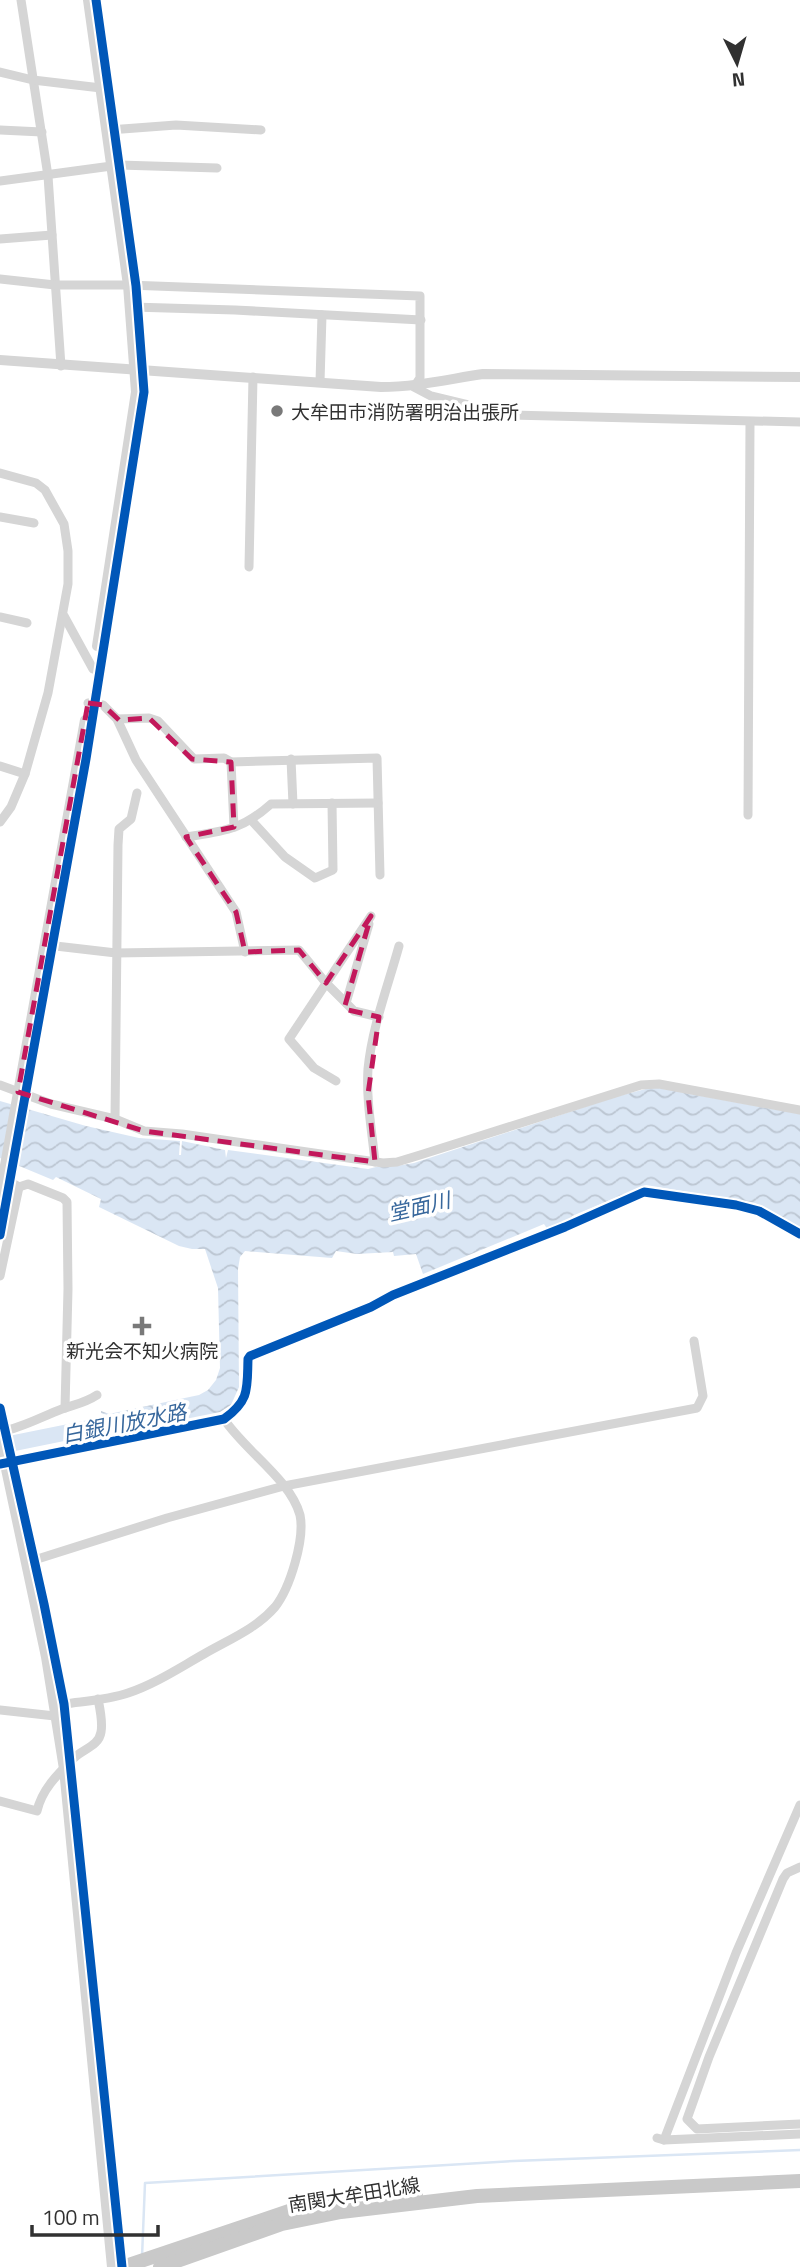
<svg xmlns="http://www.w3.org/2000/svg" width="800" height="2267" font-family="'Titillium Web','Noto Sans JP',sans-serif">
	<defs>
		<pattern id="water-waves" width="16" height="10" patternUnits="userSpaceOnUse" patternTransform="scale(1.75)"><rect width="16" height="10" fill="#dae6f4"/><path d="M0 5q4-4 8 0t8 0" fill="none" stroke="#bcc6d2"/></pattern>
	</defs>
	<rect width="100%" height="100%" fill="#fff"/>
	<polygon fill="url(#water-waves)" points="653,1087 800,1114 800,1228 755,1203 646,1185 572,1216 572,1220 548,1230 544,1224 423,1274 416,1254 394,1256 393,1252 357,1254 336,1251 332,1258 245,1251 240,1257 238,1269 239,1387 231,1405 220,1412 96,1437 95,1432 89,1432 88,1422 91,1421 91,1418 106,1415 101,1413 101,1411 109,1414 199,1395 208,1390 216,1380 220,1368 218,1288 205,1249 192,1249 179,1246 99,1207 101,1199 56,1177 53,1180 0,1158 0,1101 86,1126 139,1138 180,1141 179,1155 181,1155 182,1141 225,1150 226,1158 228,1150 368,1169 380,1166 397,1166 414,1163 615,1097"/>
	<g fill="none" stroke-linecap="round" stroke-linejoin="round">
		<polyline stroke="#dae6f4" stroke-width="2.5" points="142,2257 145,2183 514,2161 800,2150"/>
		<polyline stroke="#dae6f4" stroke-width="16" points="0,1446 108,1424"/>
		<g stroke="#d5d5d5" stroke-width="9">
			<polyline points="21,0 48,176 61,366"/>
			<polyline points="0,72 33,80 101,88"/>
			<polyline points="0,130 42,132"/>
			<polyline points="109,130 176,125 261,130"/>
			<polyline points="0,181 119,165 217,168"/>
			<polyline points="0,239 52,235"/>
			<polyline points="0,279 55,285 128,285 420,296 420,378 414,387 431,396 511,415 800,422"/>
			<polyline points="132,307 235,310 421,320"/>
			<polyline points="320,382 322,315"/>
			<polyline points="0,473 36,483 45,490 64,524 68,551 68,584 48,693 25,774 11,807 0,822"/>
			<polyline points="0,517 34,523"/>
			<polyline points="249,567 253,377"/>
			<polyline points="64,616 93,669 100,670"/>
			<polyline points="0,617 27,623"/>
			<polyline points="88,703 103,705 117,719 136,760 236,912 245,952"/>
			<polyline points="117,719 149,718 158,721 194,759 224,758 231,762 377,758 380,875"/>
			<polyline points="291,759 293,804"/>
			<polyline points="231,762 234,827"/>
			<polyline points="0,766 25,774"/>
			<polyline points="748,815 750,422"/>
			<polyline points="252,821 285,857 315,878 333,870 332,803"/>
			<path d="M186 837C224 831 242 830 271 804L378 803"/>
			<polyline points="47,945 116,953 299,950 326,983 354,1011 379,1017"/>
			<polyline points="346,1003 369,924"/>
			<polyline points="336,1081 314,1068 289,1039 371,916"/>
			<polyline points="0,1085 51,1104 115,1119 144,1131 182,1134 383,1163 397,1162 420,1155 641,1085 659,1084 800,1110"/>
			<polyline points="115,1119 118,845 119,829 131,819 137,793"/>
			<path d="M375 1162C372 1131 366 1100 368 1069 372 1027 388 986 399 946"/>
			<polyline points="5,1179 19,1187 28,1184 63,1198 67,1202 68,1289 65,1408"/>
			<polyline points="0,1276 19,1187"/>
			<path d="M0 1432C22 1428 41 1417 62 1409 76 1404 85 1403 97 1395"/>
			<path d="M6 1463 224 1419C250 1400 247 1389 248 1359L250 1356 371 1307 393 1295 565 1227 644 1192 736 1205 759 1211 800 1234"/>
			<polyline points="28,1562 167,1518 284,1486 697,1408 703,1396 694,1341"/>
			<path d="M0 1710 55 1716 64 1704C85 1701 108 1700 128 1693 155 1684 179 1668 204 1654 228 1640 256 1629 275 1607 290 1588 305 1539 300 1515 290 1479 245 1451 224 1419"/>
			<path d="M0 1801 37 1811C42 1789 58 1774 74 1758 83 1749 99 1746 101 1732 103 1722 100 1709 98 1699"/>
			<polyline points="800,1867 787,1873 783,1879 709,2057 687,2119 697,2129 800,2124"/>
			<polyline points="657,2138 664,2140 800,2134"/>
			<polyline points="664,2140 736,1953 800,1805"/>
		</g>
		<g stroke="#d5d5d5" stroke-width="10">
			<polyline points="88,0 128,285 136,392 97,646"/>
			<path d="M0 360 381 387C416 387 449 379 483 374L800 377"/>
			<polyline points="0,1193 85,720"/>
			<polyline points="0,1235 86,759 144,392 136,286 96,0"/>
			<polyline points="0,1408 44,1604 64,1704 122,2267"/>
			<polyline points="0,1441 46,1657 64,1769 112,2267"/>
		</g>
		<g stroke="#c9c9c9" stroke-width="14">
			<polyline points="123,2267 301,2207 378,2196 416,2195"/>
			<polyline points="160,2267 282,2224 341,2212 477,2196 800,2181"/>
		</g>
		<defs>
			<g id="cycleway">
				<polyline points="0,1235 86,759 144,392 136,286 96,0"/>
				<polyline points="0,1408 44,1604 64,1704 122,2267"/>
				<path d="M0 1464 224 1419C250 1400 247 1389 248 1359L250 1356 371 1307 393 1295 565 1227 644 1192 736 1205 759 1211 800 1234"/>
			</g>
		</defs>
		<use href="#cycleway" stroke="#fff" stroke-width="13"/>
		<use href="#cycleway" stroke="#0057b8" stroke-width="9"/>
	</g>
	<path fill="none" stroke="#c2185b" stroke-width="5" stroke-dasharray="14 9" stroke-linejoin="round" d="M88 703 103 705 119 720 149 718 192 759 231 762 234 827 186 837 236 912 245 952 299 950 326 983 371 916 344 1009 379 1017 368 1094 375 1162 144 1131 18 1092Z"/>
	<g fill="#797979" stroke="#fff" stroke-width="2.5">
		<circle cx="277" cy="411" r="7"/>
		<path d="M138.5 1315.5h7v7h7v7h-7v7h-7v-7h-7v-7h7z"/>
	</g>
	<g text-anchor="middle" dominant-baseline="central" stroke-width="7" stroke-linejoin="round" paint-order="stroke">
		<g font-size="19" fill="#313131" stroke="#fff" text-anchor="start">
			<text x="291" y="411">大牟田市消防署明治出張所</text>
			<text x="142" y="1350" text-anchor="middle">新光会不知火病院</text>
		</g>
		<g font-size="19" fill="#313131" stroke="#fff">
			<text transform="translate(354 2194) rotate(-9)">南関大牟田北線</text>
		</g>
		<g font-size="21" font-style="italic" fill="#37679c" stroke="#fff">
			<text transform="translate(419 1206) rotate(-13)">堂面川</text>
			<text transform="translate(124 1423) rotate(-11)">白銀川放水路</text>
		</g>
	</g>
	<g transform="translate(737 63) rotate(175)" stroke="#ffffff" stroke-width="5" paint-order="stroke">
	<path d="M0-5L12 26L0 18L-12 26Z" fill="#313131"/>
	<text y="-10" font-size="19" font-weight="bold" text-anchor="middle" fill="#313131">N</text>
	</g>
	<path d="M32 2225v10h126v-10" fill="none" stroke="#313131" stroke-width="3.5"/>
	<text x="42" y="2225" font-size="21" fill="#313131" stroke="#ffffff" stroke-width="5" paint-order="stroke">100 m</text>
</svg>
